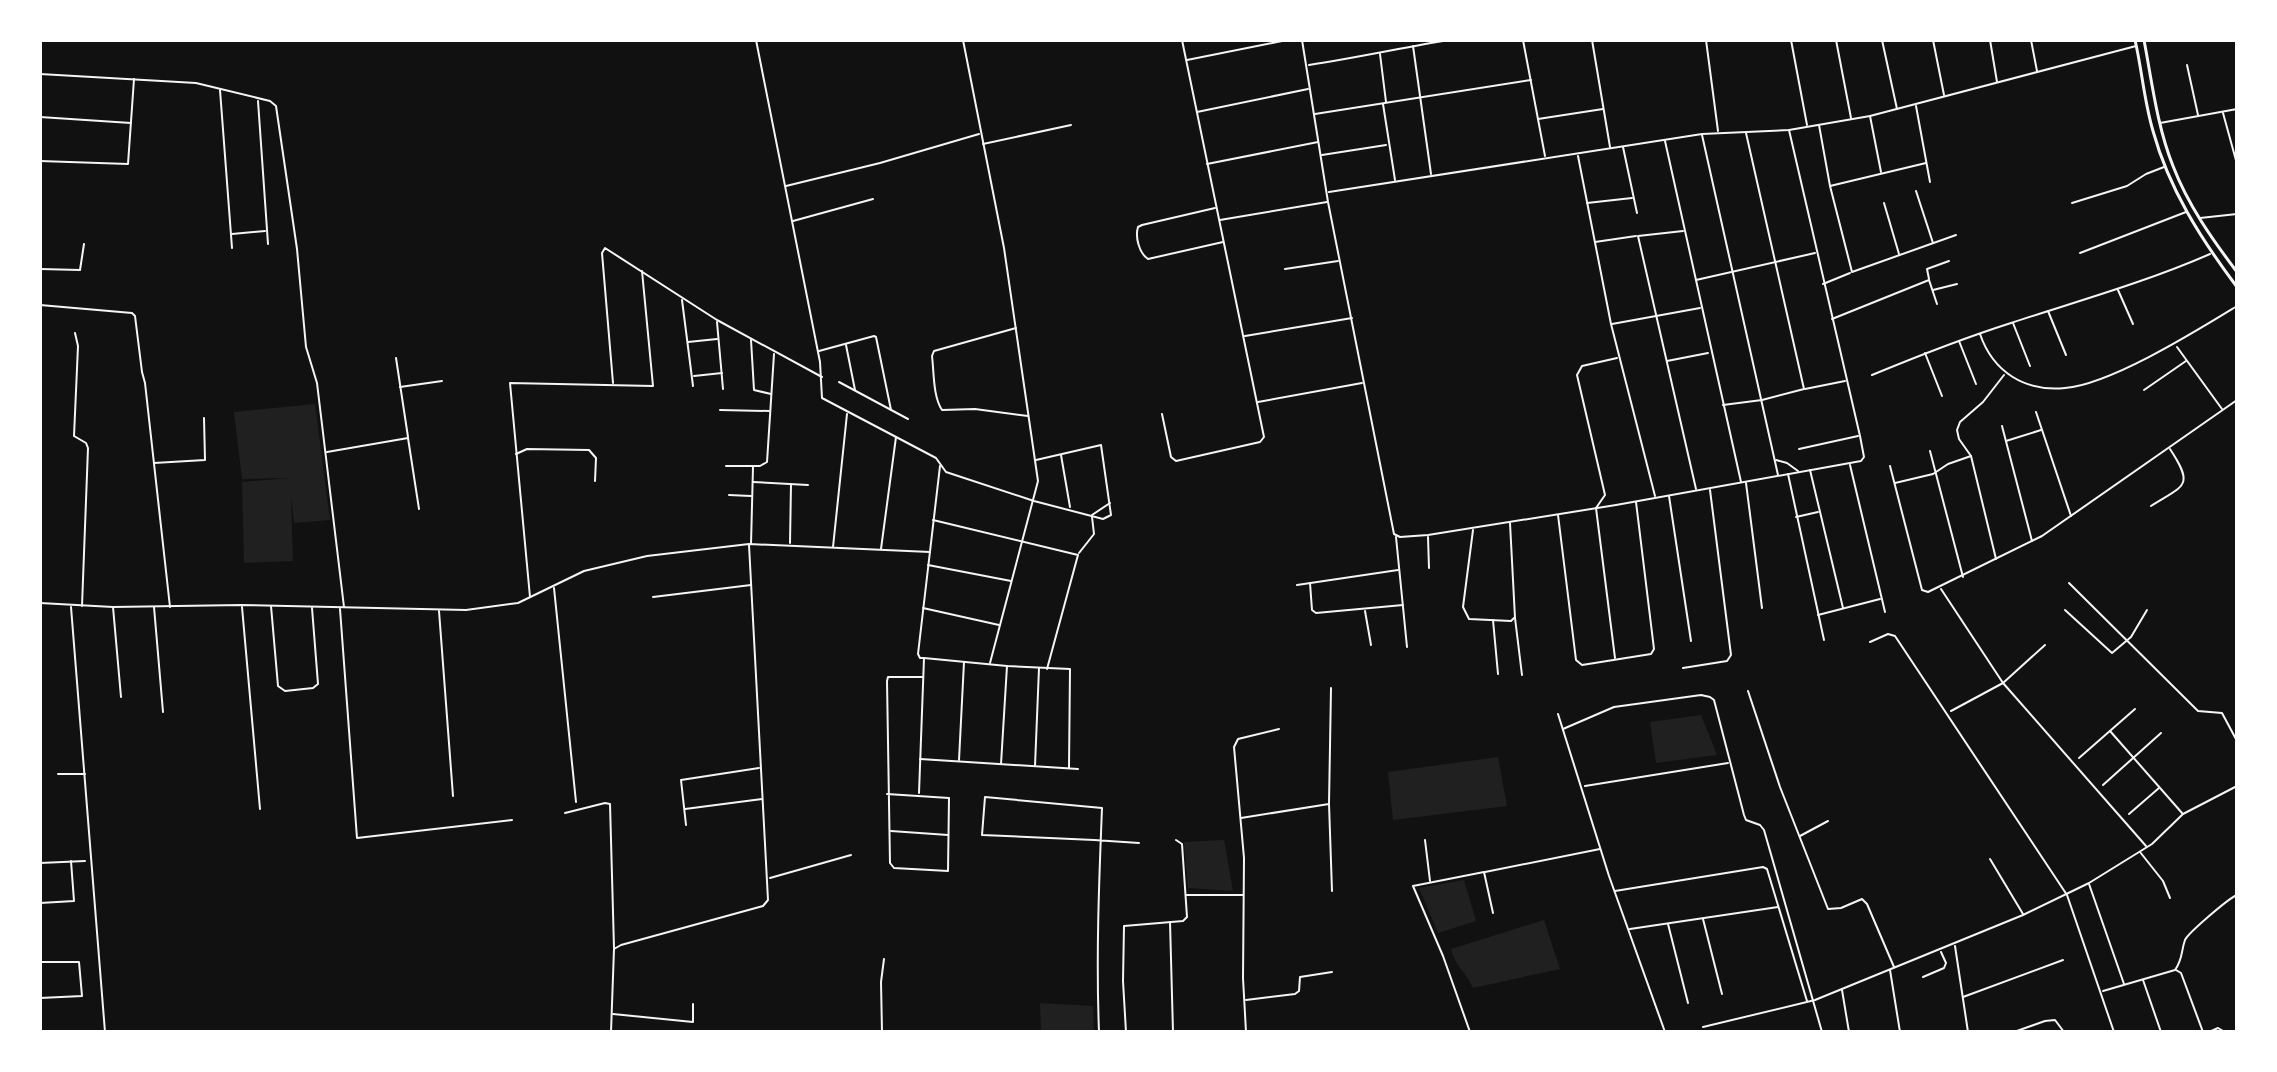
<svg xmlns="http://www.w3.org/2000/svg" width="2277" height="1072" font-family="'Titillium Web',sans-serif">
	<rect width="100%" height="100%" fill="#111"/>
	<g fill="#202020">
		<polygon points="315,404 330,520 294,523 291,497 293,561 244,563 242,482 290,478 242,479 234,412"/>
		<polygon points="1701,715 1717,755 1656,763 1650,722"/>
		<polygon points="1498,757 1507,806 1393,820 1388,772"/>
		<polygon points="1224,840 1233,891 1188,888 1184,842"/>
		<polygon points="1464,880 1476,921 1438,933 1419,888"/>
		<path d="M1544 920 1560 969 1473 988C1465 970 1456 968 1451 949Z"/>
		<polygon points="1040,1003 1093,1006 1094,1032 1041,1032"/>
	</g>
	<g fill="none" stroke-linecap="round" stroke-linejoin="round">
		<g stroke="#f5f5f5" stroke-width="2">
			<polyline points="756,40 820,362 822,398 936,458 946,472 1034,501 1103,519 1111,515 1101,445 1036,460"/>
			<polyline points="963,40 1004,248 1038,481 990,663"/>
			<polyline points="1302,40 1328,202 1394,534 1400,537 1428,535 1616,505 1861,461 1864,457 1860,436 1789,130"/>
			<polyline points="1523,40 1545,156"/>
			<polyline points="1592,40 1610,147"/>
			<polyline points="1706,40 1718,131"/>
			<polyline points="1791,40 1807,125"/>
			<polyline points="1836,40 1851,118"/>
			<polyline points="1882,40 1897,109"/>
			<polyline points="1933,40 1944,95"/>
			<polyline points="1990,40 1997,82"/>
			<polyline points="2031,40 2037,71"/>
			<polyline points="40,42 40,40"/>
			<polyline points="1413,46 1431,174"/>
			<polyline points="1380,54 1386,102"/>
			<polyline points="1187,60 1287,40"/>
			<path d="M1309 65C1356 58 1401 48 1448 40"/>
			<polyline points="2187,65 2198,115"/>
			<polyline points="40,74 196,83 270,101 276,106 297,249 306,347 317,383 344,607"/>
			<polyline points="220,90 232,248"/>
			<polyline points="258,101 268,244"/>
			<polyline points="1383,104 1395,180"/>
			<polyline points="1916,106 1930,182"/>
			<polyline points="1197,112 1308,89"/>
			<polyline points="2223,113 2237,164"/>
			<polyline points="1315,114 1531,80"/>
			<polyline points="1870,116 1881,172"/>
			<polyline points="40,117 131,123"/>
			<polyline points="1538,119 1603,109"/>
			<polyline points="2160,123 2237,109"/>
			<polyline points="1819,125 1830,186 1852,272 1956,235"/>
			<polyline points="1702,135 1778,475"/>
			<polyline points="1665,141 1741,482"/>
			<polyline points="983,144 1071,125"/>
			<polyline points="1623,147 1637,213"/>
			<polyline points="1322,155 1386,145"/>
			<polyline points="1578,156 1611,324 1655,496"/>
			<polyline points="40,161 128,164 134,79"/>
			<polyline points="1207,164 1318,142"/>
			<polyline points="786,186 880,163 979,134"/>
			<polyline points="1830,186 1926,163"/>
			<polyline points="1916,191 1933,243"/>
			<polyline points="1329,192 1702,134 1789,130 1870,116 2136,46"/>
			<polyline points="1587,203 1632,198"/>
			<polyline points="1884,203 1899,254"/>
			<polyline points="2072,203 2127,186 2146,174 2164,167"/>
			<path d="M1215 208 1142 225 1138 227C1135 237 1139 253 1148 259L1223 242"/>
			<polyline points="2200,218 2237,214"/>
			<polyline points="1220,220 1327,202"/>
			<polyline points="793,221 873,199"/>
			<polyline points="1683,231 1638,236 1696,489"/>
			<polyline points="232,234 265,231"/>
			<polyline points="1595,242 1636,236"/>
			<polyline points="2080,253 2186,212"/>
			<polyline points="40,269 80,270 84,244"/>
			<polyline points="1285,269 1338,261"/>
			<polyline points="1929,279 1927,269 1949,261"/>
			<polyline points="1696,280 1815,253"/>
			<polyline points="1823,284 1850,273"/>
			<polyline points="1933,290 1957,284"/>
			<polyline points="2118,290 2133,324"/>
			<polyline points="682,300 693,386"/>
			<polyline points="40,305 132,313 135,316 142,372 145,383 170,607"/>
			<polyline points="2048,311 2066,355"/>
			<polyline points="1832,319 1929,280 1937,304"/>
			<polyline points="717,322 723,389"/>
			<polyline points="2013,323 2030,366"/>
			<polyline points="1612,324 1700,308"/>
			<path d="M1016 328 934 351 932 356C934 372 933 397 942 410L975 409 1028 416"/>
			<polyline points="75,333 78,346 74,436 86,443 88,448 82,606"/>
			<path d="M1980 334C1993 372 2025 392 2065 388 2111 384 2196 331 2237 306"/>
			<polyline points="1245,336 1352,318"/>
			<polyline points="751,340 754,390 771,394"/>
			<polyline points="1959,341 1976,384"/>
			<polyline points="688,342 717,339"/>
			<polyline points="846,345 855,390"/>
			<polyline points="2177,347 2222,409"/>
			<polyline points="819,351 874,336 876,337 891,410"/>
			<polyline points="1925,353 1942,396"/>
			<polyline points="396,358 408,437"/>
			<polyline points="1667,361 1708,353"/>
			<path d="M1872 375C1918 356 1964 338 2011 323 2078 301 2146 282 2210 254"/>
			<polyline points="694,376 722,373"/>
			<polyline points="839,382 908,419"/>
			<polyline points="613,383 602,253 605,248 717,320 822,377"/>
			<polyline points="400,387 442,381"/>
			<polyline points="1805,389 1845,381"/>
			<polyline points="2144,390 2186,361"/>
			<polyline points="1258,402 1362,383"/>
			<polyline points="1723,405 1762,400 1804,389 1746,133"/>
			<polyline points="720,410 769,411"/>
			<polyline points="2036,412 2071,516"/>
			<polyline points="1162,414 1171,457 1176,461 1260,442 1264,437 1182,40"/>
			<polyline points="2002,426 2032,541"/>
			<polyline points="2006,441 2041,430"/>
			<polyline points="1799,449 1858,436"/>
			<polyline points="1930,451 1963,577"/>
			<polyline points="327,452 408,438 419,509"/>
			<polyline points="516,454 527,449 589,450 596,458 595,481"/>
			<polyline points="1061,455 1070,507"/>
			<polyline points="1776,460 1787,463 1798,471"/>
			<polyline points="154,463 205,460 204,418"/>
			<polyline points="1850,465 1885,612"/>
			<polyline points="726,466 760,466 767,462 774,354"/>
			<polyline points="1890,466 1922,590 1928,592 2042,536 2237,400"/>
			<polyline points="1810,470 1843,608"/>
			<polyline points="1788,474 1824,640"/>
			<polyline points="753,482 808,485"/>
			<polyline points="1746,483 1762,608"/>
			<polyline points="1895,483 1933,474 1948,464 1971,456"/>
			<polyline points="729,495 751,496"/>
			<polyline points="1669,496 1691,641"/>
			<path d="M2151 506C2184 485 2195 487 2170 449"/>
			<polyline points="1092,515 1110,503"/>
			<polyline points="1558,515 1576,660 1582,665 1651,654 1654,649 1636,502"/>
			<polyline points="1796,517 1818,512"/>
			<polyline points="933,520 1078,555 1047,669"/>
			<polyline points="1510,523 1515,618 1522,675"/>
			<polyline points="1473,530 1463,607 1469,619 1511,621 1514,618"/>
			<polyline points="1396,537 1407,647"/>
			<polyline points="1428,537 1429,568"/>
			<polyline points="790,543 791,484"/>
			<polyline points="751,544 753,467"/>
			<polyline points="833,547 847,414"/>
			<polyline points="881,549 896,437"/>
			<polyline points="1079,553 1094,534 1092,517"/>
			<polyline points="1996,559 1971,456 1959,439 1957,430 1960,422 1983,402 2004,375"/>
			<polyline points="928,565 1011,581"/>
			<polyline points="1310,583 1312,610 1316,613 1403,605"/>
			<polyline points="2069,583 2198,711 2222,713 2237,741"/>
			<polyline points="1297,585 1398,570"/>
			<polyline points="554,588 576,802"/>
			<polyline points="1941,589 2003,683 2146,846"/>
			<polyline points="530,597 510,383 653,386 642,271"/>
			<polyline points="653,597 751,585"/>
			<polyline points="40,603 113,607 241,605 466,610 518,603 584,571 647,556 749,544 930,552"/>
			<polyline points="271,606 278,686 285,691 313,688 318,684 312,608"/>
			<polyline points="71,607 105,1032"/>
			<polyline points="113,607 121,697"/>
			<polyline points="154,607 163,712"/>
			<polyline points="242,607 260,809"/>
			<polyline points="923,608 999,625"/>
			<polyline points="340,609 357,838 512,820"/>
			<polyline points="2065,610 2112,653 2131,637 2147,610"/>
			<polyline points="439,611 453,796"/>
			<polyline points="1365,611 1371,645"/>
			<polyline points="1818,615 1880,599"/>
			<polyline points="1493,620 1498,674"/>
			<polyline points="1870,642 1888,634 1895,636 2067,895 2114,1032"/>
			<polyline points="924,658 1007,666 1070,669 1069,768"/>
			<polyline points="1615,658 1596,508 1605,495 1577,375 1582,366 1617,358"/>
			<polyline points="1683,668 1727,661 1731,655 1710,490"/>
			<polyline points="1748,691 1780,787 1828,909 1841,908 1862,899 1867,904 1894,967"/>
			<polyline points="1951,711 2003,683 2045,645"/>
			<polyline points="1558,714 1609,876 1665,1032"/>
			<polyline points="1563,729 1614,707 1701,695 1710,697 1714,700 1744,815 1746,820 1760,825 1764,830 1822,1032"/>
			<polyline points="2110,731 2182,813"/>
			<polyline points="2079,758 2135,709"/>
			<polyline points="920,759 1078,769"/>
			<polyline points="959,760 964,662"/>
			<polyline points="1001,764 1007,666"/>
			<polyline points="1035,766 1039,668"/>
			<polyline points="58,774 85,774"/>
			<polyline points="2103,785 2161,733"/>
			<polyline points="1585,786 1728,763"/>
			<polyline points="919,793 924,658 920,658 918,654 940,466"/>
			<polyline points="887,794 949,798 948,871 894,868 890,863 887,681 888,677 923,677"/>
			<polyline points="1329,804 1332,891"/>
			<polyline points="685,809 762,799"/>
			<polyline points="565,813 605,803 610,804 614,948"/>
			<polyline points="2129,814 2159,788"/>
			<polyline points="1241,818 1329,804 1331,688"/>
			<polyline points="686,825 681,780 759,768"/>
			<polyline points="891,831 948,835"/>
			<polyline points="1800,836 1828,821"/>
			<polyline points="1425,840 1430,881"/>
			<polyline points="2140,852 2163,881 2170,898"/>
			<polyline points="1990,859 2023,914"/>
			<polyline points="40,863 85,861"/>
			<polyline points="1485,872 1600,849"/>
			<polyline points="770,878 851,855"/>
			<polyline points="2089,884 2124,984"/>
			<polyline points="1615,891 1763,867 1767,869 1807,1001"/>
			<polyline points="1186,895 1243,895"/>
			<polyline points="40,903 74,901 71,861"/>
			<polyline points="1703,919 1722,994"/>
			<polyline points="1170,922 1173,1032"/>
			<polyline points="1668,924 1688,1003"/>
			<polyline points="1630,929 1778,907"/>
			<polyline points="1955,946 1968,1032"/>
			<polyline points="40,962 79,962 82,996 40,998"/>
			<polyline points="1890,970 1900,1032"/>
			<polyline points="2176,970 2181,973 2203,1032"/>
			<polyline points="1923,977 1944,968 1946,963 1941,952"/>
			<polyline points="2143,980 2161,1032"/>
			<polyline points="1842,990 1849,1032"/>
			<path d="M2103 991 2175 970C2183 959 2181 951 2185 940 2188 933 2229 898 2237 895"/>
			<polyline points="1963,997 2063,960"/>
			<polyline points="1246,1000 1295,994 1299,991 1300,977 1332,972"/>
			<polyline points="613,1014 693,1022 693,1004"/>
			<polyline points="1703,1027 1815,1000 2023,915 2089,883 2152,844 2183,814 2237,786"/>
			<polyline points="611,1032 614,949 621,945 763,906 768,900 749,545"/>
			<polyline points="882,1032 881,982 884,959"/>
			<path d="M1099 1032C1096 957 1099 882 1102 808L985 797 982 835 1094 840 1139 843"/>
			<polyline points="1126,1032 1123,981 1124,926 1183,921 1187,917 1182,844 1176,840"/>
			<polyline points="1246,1032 1243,978 1244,858 1234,747 1238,739 1279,729"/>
			<polyline points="1470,1032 1443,956 1413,886 1484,872 1493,913"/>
			<polyline points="2014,1032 2045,1021 2055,1020 2064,1032"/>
			<polyline points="2209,1032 2218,1028 2225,1032"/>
		</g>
		<g stroke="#f5f5f5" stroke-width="3">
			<path d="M2135 40C2142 70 2144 101 2153 131 2169 189 2201 239 2237 287"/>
			<path d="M2144 40C2152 82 2157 126 2173 166 2188 205 2212 239 2237 272"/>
		</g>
	</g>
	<rect width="2277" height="1072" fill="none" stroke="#ffffff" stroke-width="84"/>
</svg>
